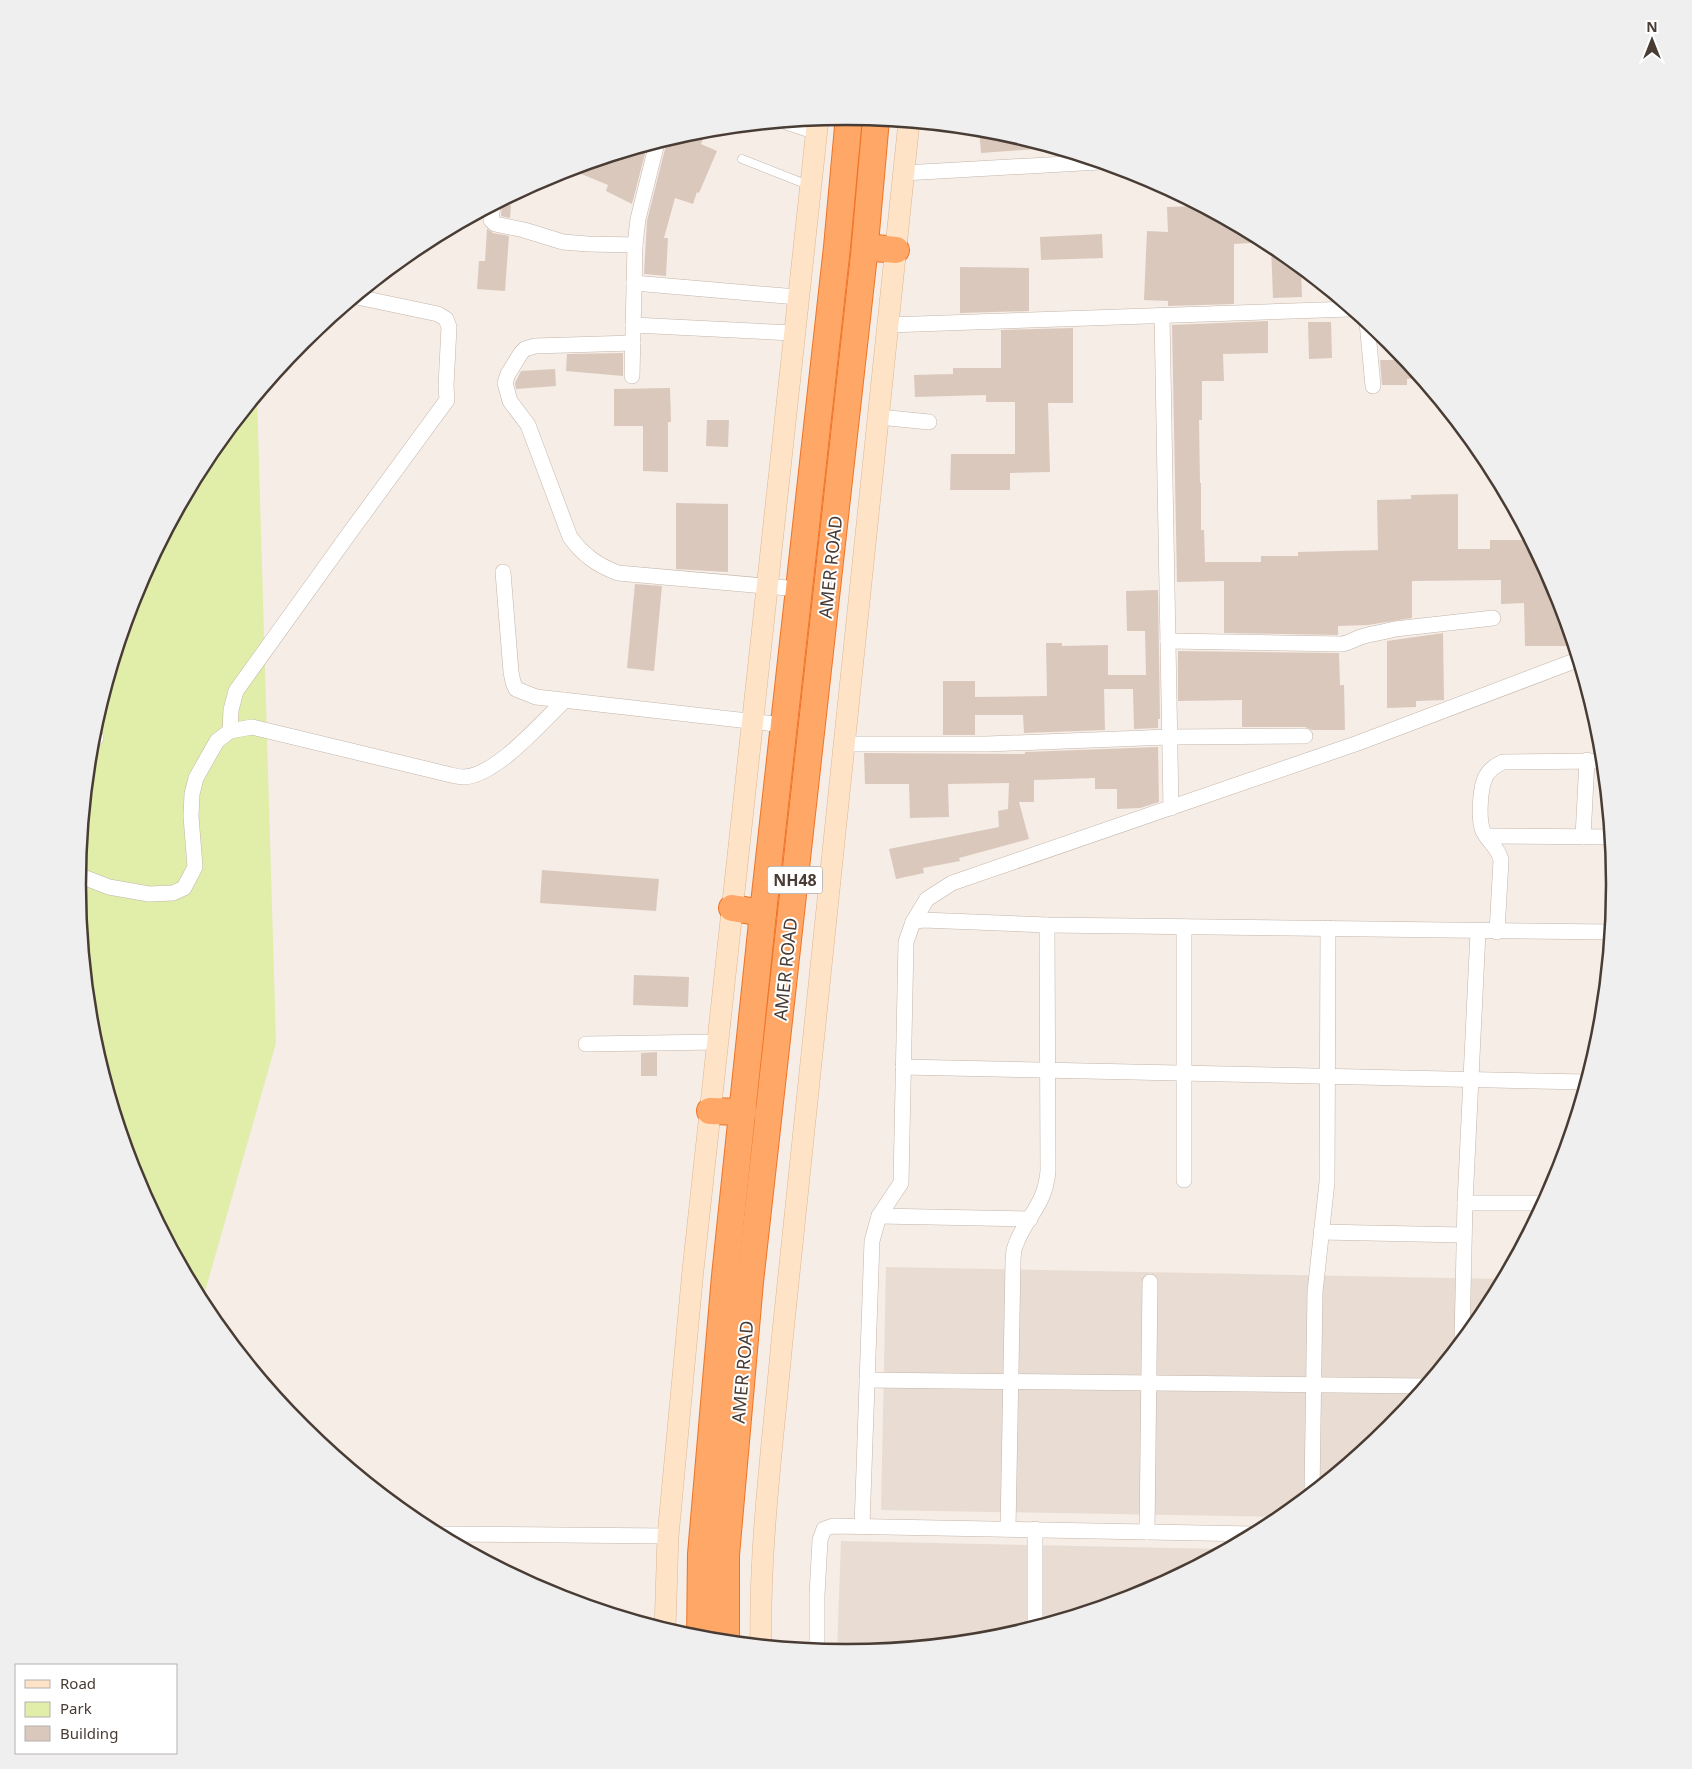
<svg xmlns="http://www.w3.org/2000/svg" width="1692" height="1769" font-family="'Noto Sans',sans-serif">
	<rect width="100%" height="100%" fill="#f5ede6"/>
	<g fill="#e9ddd3">
		<polygon points="886,1267 1502,1279 1485,1312 1389,1428 1280,1517 881,1510"/>
		<polygon points="841,1541 1224,1549 1140,1595 996,1638 846,1653 837,1652"/>
	</g>
	<polygon fill="#e0eeaa" points="257,396 276,1043 202,1302 136,1178 92,1034 78,884 92,734 136,590 207,457"/>
	<g fill="#dbc8bd">
		<polygon points="979,129 996,131 1049,147 1049,148 981,153"/>
		<polygon points="707,130 701,144 717,151 699,193 697,192 693,204 675,198 664,238 668,238 666,276 644,274 647,221 666,145 666,140 696,131"/>
		<polygon points="647,146 632,204 606,191 608,185 569,169"/>
		<polygon points="502,203 511,205 510,218 501,216"/>
		<polygon points="1198,206 1266,242 1234,244 1234,304 1168,306 1168,301 1144,300 1147,231 1168,232 1167,207"/>
		<polygon points="487,229 493,233 509,236 505,291 477,289 479,261 485,261"/>
		<polygon points="1102,234 1103,258 1041,260 1040,237"/>
		<polygon points="1271,245 1301,269 1302,297 1273,298"/>
		<polygon points="960,267 1029,268 1029,311 960,313"/>
		<polygon points="1268,321 1268,353 1223,354 1224,381 1202,381 1202,420 1199,420 1200,483 1201,483 1201,530 1204,530 1205,562 1261,562 1261,556 1298,556 1298,552 1378,550 1377,500 1411,499 1411,495 1458,494 1458,549 1490,549 1490,540 1529,540 1556,591 1569,633 1569,646 1525,646 1524,603 1501,604 1501,580 1412,581 1412,618 1368,625 1338,626 1338,635 1224,633 1224,581 1177,582 1172,325"/>
		<polygon points="1308,322 1331,322 1332,358 1309,359"/>
		<polygon points="1073,328 1073,403 1048,403 1050,472 1010,473 1010,490 950,490 951,454 1015,454 1015,402 986,402 986,395 915,397 914,375 953,374 953,368 1001,368 1001,330"/>
		<polygon points="623,353 623,376 566,371 567,354"/>
		<polygon points="1380,360 1405,360 1420,378 1407,379 1407,385 1382,385"/>
		<polygon points="555,369 556,386 516,389 515,383 521,371"/>
		<polygon points="670,388 671,422 668,422 668,472 643,471 643,426 614,426 614,389"/>
		<polygon points="707,420 729,420 728,447 706,446"/>
		<polygon points="676,503 728,504 728,572 676,569"/>
		<polygon points="635,584 662,586 654,671 627,668"/>
		<polygon points="1158,590 1160,719 1158,719 1158,728 1134,729 1133,689 1104,689 1105,730 1024,733 1023,715 975,715 975,735 943,735 943,681 975,681 975,697 1047,696 1046,643 1062,643 1062,646 1108,645 1108,675 1146,675 1145,631 1127,631 1126,591"/>
		<polygon points="1443,633 1444,700 1416,701 1416,707 1387,708 1387,641"/>
		<polygon points="1178,651 1339,653 1340,685 1344,685 1345,730 1312,730 1305,727 1242,727 1242,700 1178,701"/>
		<polygon points="1158,747 1159,802 1140,808 1117,809 1117,789 1095,789 1095,778 1034,780 1034,802 1019,802 1029,839 959,858 960,861 923,868 924,873 896,879 889,849 999,827 998,811 1008,809 1009,783 948,784 949,817 910,818 909,784 865,784 864,753 1025,754 1025,752"/>
		<polygon points="542,870 659,879 656,911 540,903"/>
		<polygon points="634,975 689,977 688,1007 633,1005"/>
		<polygon points="657,1052 657,1076 641,1076 641,1053"/>
	</g>
	<g fill="none" stroke-linecap="round" stroke-linejoin="round">
		<defs>
			<polyline id="lane" points="742,159 808,185"/>
			<g id="street">
				<polyline points="786,122 816,132"/>
				<polyline points="904,173 1100,162"/>
				<polyline points="493,206 491,220 495,224 524,230 563,242 588,244 635,245"/>
				<polyline points="634,283 797,297"/>
				<polyline points="1162,315 1171,808"/>
				<polyline points="1367,322 1373,386"/>
				<polyline points="633,325 793,333"/>
				<polyline points="888,325 1350,309"/>
				<path d="M633 343 535 346 525 349 521 353 508 374 505 383 510 401 528 425 570 537C583 555 597 565 618 573L799 589"/>
				<polyline points="632,376 635,245 638,219 657,143"/>
				<polyline points="879,417 929,422"/>
				<polyline points="503,572 511,672 513,682 516,689 536,697 784,725"/>
				<path d="M1168 641 1342 644C1350 643 1356 638 1364 636 1375 633 1385 632 1395 629L1493 618"/>
				<polyline points="230,731 231,710 236,691 351,531 447,400 446,386 449,327 446,319 438,314 357,297"/>
				<polyline points="91,744 96,738"/>
				<polyline points="845,744 987,744 1169,737 1305,736"/>
				<polyline points="1488,836 1610,837"/>
				<polyline points="1583,837 1587,760"/>
				<path d="M78 875 109 887 149 894 173 893 184 888 195 867 191 816 192 794 196 778 217 741 230 731 252 727 447 774C452 775 457 777 463 777 495 777 542 722 565 700"/>
				<polyline points="913,922 927,899 952,883 1358,743 1577,660"/>
				<path d="M1497 932 1501 860C1497 845 1488 842 1483 831 1478 819 1480 787 1486 776 1490 769 1496 765 1503 762L1602 761"/>
				<polyline points="586,1044 718,1042"/>
				<polyline points="903,1067 1585,1082"/>
				<polyline points="1184,1180 1184,927"/>
				<polyline points="1465,1203 1543,1203"/>
				<polyline points="879,1216 1030,1219"/>
				<polyline points="1321,1232 1464,1235"/>
				<polyline points="1462,1340 1465,1203 1478,932"/>
				<polyline points="867,1380 1423,1386"/>
				<polyline points="1312,1491 1315,1292 1327,1182 1328,928"/>
				<polyline points="862,1526 872,1241 879,1216 901,1183 906,942 913,922 923,920 1047,925 1610,932"/>
				<path d="M1008 1529 1013 1263C1013 1257 1013 1250 1016 1244 1027 1215 1045 1206 1048 1171L1047 925"/>
				<polyline points="1147,1532 1150,1282"/>
				<polyline points="440,1534 668,1536"/>
				<polyline points="1035,1626 1035,1529"/>
				<polyline points="817,1650 817,1595 820,1540 824,1529 833,1526 1254,1534"/>
			</g>
			<g id="secondary">
				<polyline points="665,1629 668,1536 693,1270 818,119"/>
				<path d="M761 1645C759 1544 773 1442 782 1341L909 122"/>
			</g>
			<g id="highway">
				<polyline points="865,247 896,250"/>
				<polyline points="732,908 763,913"/>
				<polyline points="710,1111 743,1112"/>
				<polyline points="700,1639 701,1554 725,1276 763,913 837,247 849,116"/>
				<polyline points="726,1641 726,1555 750,1282 864,255 876,119"/>
			</g>
		</defs>
		<use href="#lane" stroke="#c4b5aa" stroke-width="9"/>
		<use href="#street" stroke="#c4b5aa" stroke-width="16"/>
		<use href="#secondary" stroke="#ddb793" stroke-width="22"/>
		<use href="#highway" stroke="#ee7427" stroke-width="28"/>
		<use href="#lane" stroke="#fff" stroke-width="8"/>
		<use href="#street" stroke="#fff" stroke-width="15"/>
		<use href="#secondary" stroke="#ffe3c6" stroke-width="21"/>
		<use href="#highway" stroke="#ffa767" stroke-width="26"/>
	</g>
	<g text-anchor="middle" dominant-baseline="central" stroke-width="4" stroke-linejoin="round" paint-order="stroke">
		<rect fill="#fff" stroke="#7f7671" stroke-width="1" x="767.5" y="866.5" width="55" height="27" rx="4"/>
		<g font-size="16" font-weight="bold" fill="#483c34">
			<text x="795" y="880">NH48</text>
		</g>
		<g font-size="18" fill="#483c34" stroke="#fff">
			<text transform="translate(830 567) rotate(-84)">AMER ROAD</text>
			<text transform="translate(785 969) rotate(-84)">AMER ROAD</text>
			<text transform="translate(742 1372) rotate(-85)">AMER ROAD</text>
		</g>
	</g>
	<path d="M0 0H1692V1769H0ZM845 125H847A759 759 0 0 1 1606 884V885A759 759 0 0 1 847 1644H845A759 759 0 0 1 86 885V884A759 759 0 0 1 845 125Z" fill="#f0efef" fill-rule="evenodd"/>
	<path fill="none" stroke="#483c34" stroke-width="2.5" d="M845 125H847A759 759 0 0 1 1606 884V885A759 759 0 0 1 847 1644H845A759 759 0 0 1 86 885V884A759 759 0 0 1 845 125Z"/>
	<rect x="15" y="1664" width="162" height="90" fill="#ffffff" stroke="#b6b1ae"/>
	<rect x="25" y="1680" width="25" height="8" fill="#ffe3c6" stroke="#b6b1ae"/>
	<text x="60" y="1689" font-size="15" fill="#483c34">Road</text>
	<rect x="25" y="1702" width="25" height="15" fill="#e0eeaa" stroke="#b6b1ae"/>
	<text x="60" y="1714" font-size="15" fill="#483c34">Park</text>
	<rect x="25" y="1726" width="25" height="15" fill="#dbc8bd" stroke="#b6b1ae"/>
	<text x="60" y="1739" font-size="15" fill="#483c34">Building</text>
	<g transform="translate(1652 40)" stroke="#ffffff" stroke-width="4" paint-order="stroke">
	<path d="M0-4L9 19L0 12L-9 19Z" fill="#483c34"/>
	<text y="-8" font-size="14" font-weight="bold" text-anchor="middle" fill="#483c34">N</text>
	</g>
</svg>
